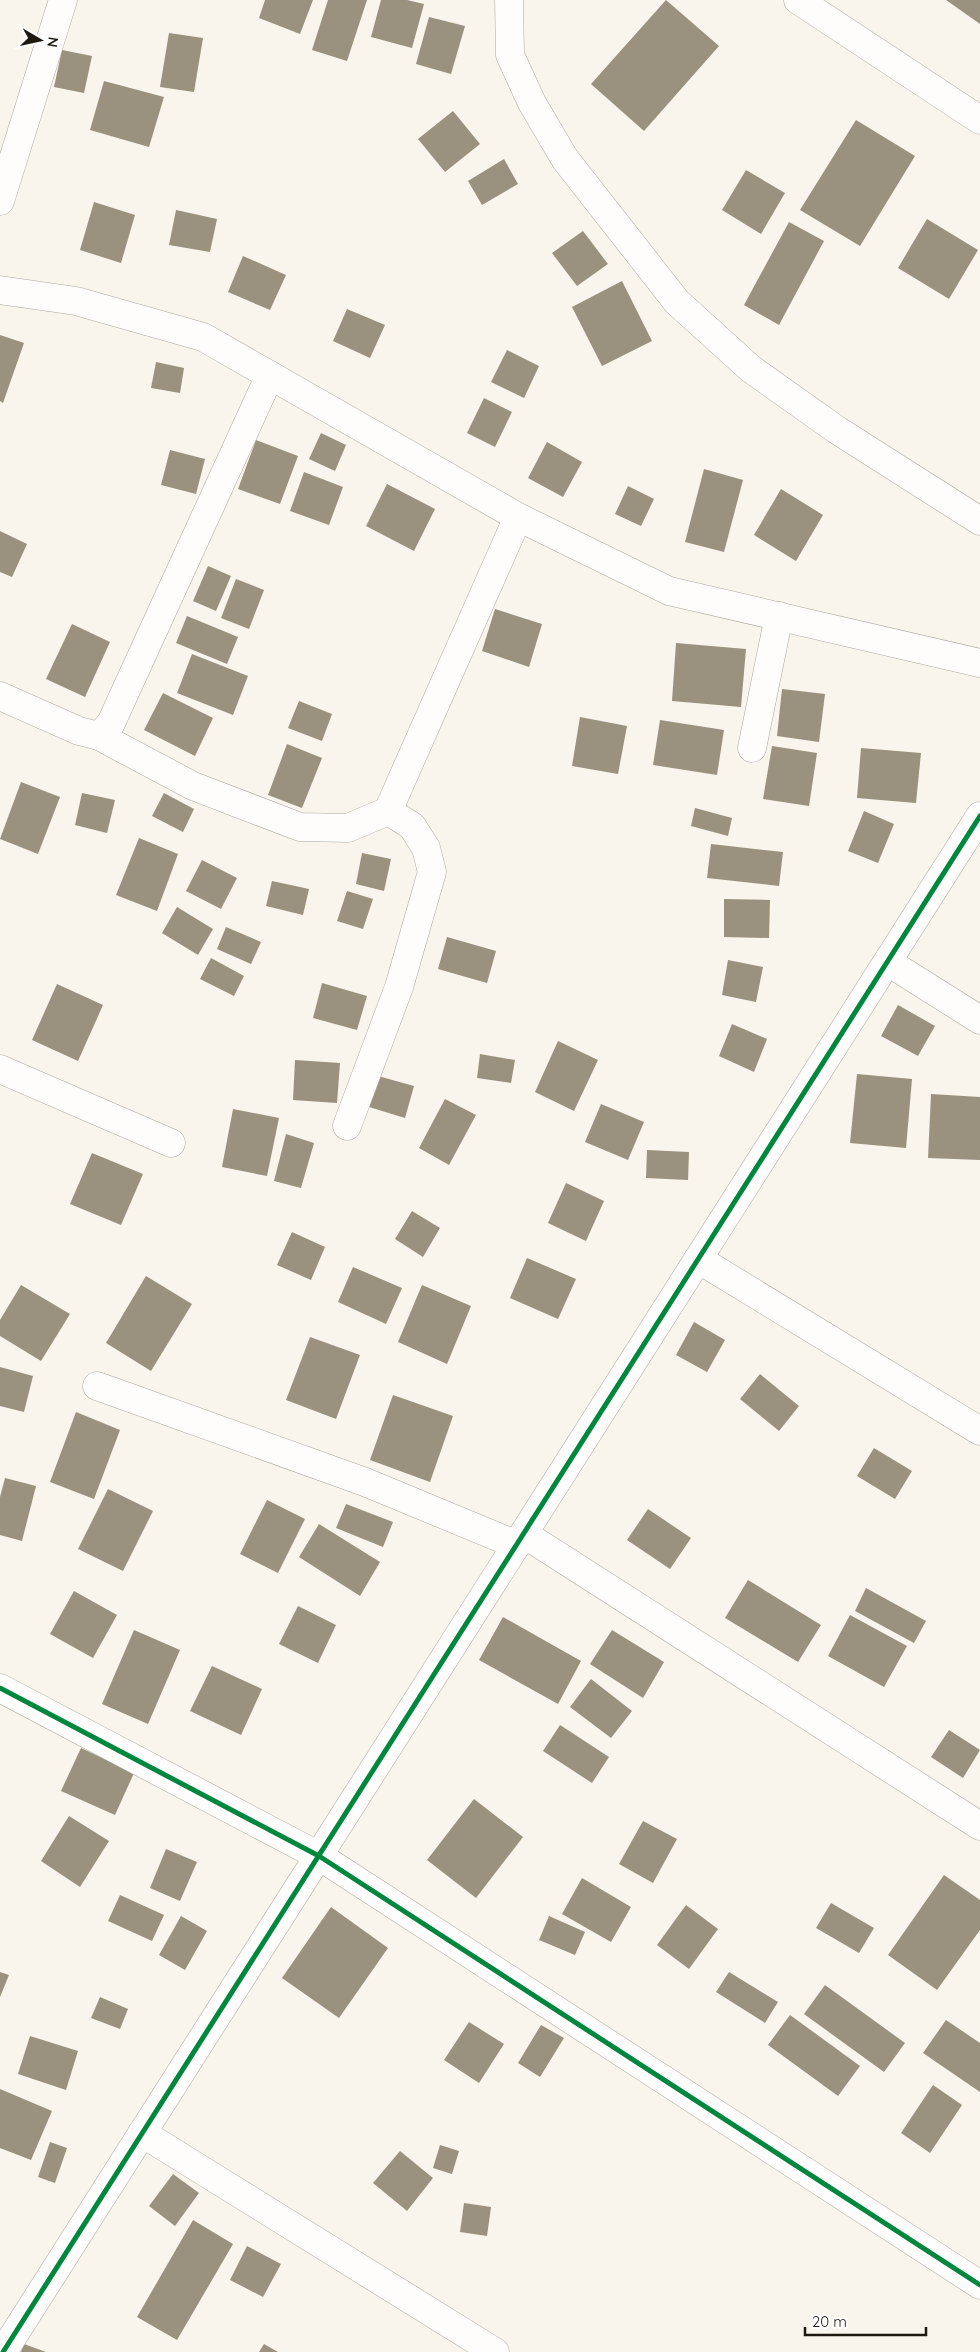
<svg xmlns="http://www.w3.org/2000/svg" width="980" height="2352" font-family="Quicksand,sans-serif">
	<rect width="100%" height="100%" fill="#f9f4ec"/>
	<g fill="#9a927f">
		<polygon points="265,0 313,0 300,34 259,18"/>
		<polygon points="328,0 367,0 347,61 312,50"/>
		<polygon points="381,0 407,0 424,4 412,48 371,37"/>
		<polygon points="666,0 719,46 644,131 591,84"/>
		<polygon points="946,0 980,0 980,24"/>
		<polygon points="429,17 465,26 451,74 416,64"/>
		<polygon points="169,33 203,38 194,92 160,87"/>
		<polygon points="62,50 92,56 84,93 54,87"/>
		<polygon points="104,81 164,97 149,147 90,130"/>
		<polygon points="453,111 480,144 445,172 418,139"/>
		<polygon points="856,120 915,156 860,246 800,210"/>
		<polygon points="504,159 518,184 482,205 468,181"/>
		<polygon points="746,170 785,193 761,234 722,210"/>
		<polygon points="94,202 135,215 121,263 80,250"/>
		<polygon points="176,210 217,219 210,252 169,245"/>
		<polygon points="927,219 978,250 949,299 898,268"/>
		<polygon points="789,222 824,241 779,325 744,305"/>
		<polygon points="583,231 608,264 577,286 552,253"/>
		<polygon points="243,256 286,275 270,310 228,292"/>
		<polygon points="622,281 652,341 602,366 572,307"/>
		<polygon points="347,309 385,325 370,358 333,341"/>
		<polygon points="0,335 24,343 3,403 0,401"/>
		<polygon points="507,350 539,366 524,398 491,382"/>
		<polygon points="156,362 184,368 180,393 151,388"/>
		<polygon points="484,398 512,412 495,447 467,433"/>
		<polygon points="321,433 346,445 335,471 309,459"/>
		<polygon points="256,440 298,456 280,504 238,489"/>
		<polygon points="547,442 582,462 563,497 528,478"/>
		<polygon points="170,450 205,459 196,494 161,485"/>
		<polygon points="704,469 743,480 724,552 685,542"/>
		<polygon points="304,472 343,487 329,525 290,511"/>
		<polygon points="387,484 435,509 414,551 366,526"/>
		<polygon points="628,486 654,499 641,526 615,514"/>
		<polygon points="781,489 823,515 796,561 754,535"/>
		<polygon points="0,531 27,544 12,577 0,572"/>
		<polygon points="208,566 231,576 216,611 193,601"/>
		<polygon points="236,579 264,590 249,629 221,618"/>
		<polygon points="495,609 542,624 529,667 482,651"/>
		<polygon points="187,616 238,637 227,664 176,643"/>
		<polygon points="72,624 110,642 85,697 46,679"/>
		<polygon points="676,643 746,649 741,707 672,701"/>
		<polygon points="192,654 248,676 233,715 177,693"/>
		<polygon points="782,689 825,694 819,742 777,736"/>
		<polygon points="163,693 213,718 195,756 144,730"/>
		<polygon points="299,701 332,714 322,741 288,728"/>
		<polygon points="580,717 627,726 618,774 572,766"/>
		<polygon points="660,720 724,730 717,775 653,765"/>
		<polygon points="287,744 322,758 302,808 268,795"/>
		<polygon points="772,746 817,753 809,806 763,799"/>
		<polygon points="861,748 921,753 916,803 857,798"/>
		<polygon points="21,782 60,797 38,854 0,839"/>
		<polygon points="82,793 115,800 107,833 75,825"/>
		<polygon points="164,793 194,809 183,832 152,816"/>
		<polygon points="695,808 732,818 728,836 691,826"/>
		<polygon points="864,811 894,824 878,863 848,851"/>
		<polygon points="139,838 178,854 157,911 116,895"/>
		<polygon points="711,844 783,852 779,886 707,878"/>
		<polygon points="362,853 391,859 384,891 356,884"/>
		<polygon points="202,860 237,878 221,909 186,891"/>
		<polygon points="272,881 309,889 303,915 266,906"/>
		<polygon points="347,891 373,899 363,929 337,921"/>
		<polygon points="724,899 770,900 769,938 724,937"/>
		<polygon points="177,907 213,929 198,955 162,933"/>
		<polygon points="226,927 261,942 251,964 217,949"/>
		<polygon points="447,937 496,951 487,983 438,969"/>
		<polygon points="211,958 244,976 234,996 200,979"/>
		<polygon points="728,960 763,967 756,1002 722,995"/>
		<polygon points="322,983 367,996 357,1030 313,1018"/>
		<polygon points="57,984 103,1005 78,1061 32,1040"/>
		<polygon points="898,1005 935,1026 918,1056 881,1036"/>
		<polygon points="732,1024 767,1039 754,1072 719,1056"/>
		<polygon points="558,1041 598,1060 574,1111 535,1092"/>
		<polygon points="480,1054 515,1060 511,1083 477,1078"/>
		<polygon points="295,1060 340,1063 337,1103 293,1100"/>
		<polygon points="857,1074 912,1079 906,1148 850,1143"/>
		<polygon points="378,1076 414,1086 405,1118 369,1107"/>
		<polygon points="931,1094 980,1097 980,1160 928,1158"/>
		<polygon points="445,1099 476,1115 449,1165 419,1148"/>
		<polygon points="601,1104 644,1122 628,1160 585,1142"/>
		<polygon points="233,1109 279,1118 267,1176 222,1167"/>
		<polygon points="286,1134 314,1143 301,1188 274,1181"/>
		<polygon points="647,1150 689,1152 688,1180 646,1178"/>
		<polygon points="92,1153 143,1174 121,1225 70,1204"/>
		<polygon points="566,1183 604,1201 586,1241 548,1223"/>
		<polygon points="412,1211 440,1228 423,1257 395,1239"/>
		<polygon points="292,1232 325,1247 311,1280 277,1265"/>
		<polygon points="527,1258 576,1279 558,1319 510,1298"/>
		<polygon points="353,1267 402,1288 386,1324 338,1302"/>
		<polygon points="146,1276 192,1304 151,1371 106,1343"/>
		<polygon points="21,1285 70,1314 41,1361 0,1336 0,1320"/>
		<polygon points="422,1285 471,1306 447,1364 398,1342"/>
		<polygon points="694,1322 725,1340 707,1372 676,1355"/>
		<polygon points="310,1337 360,1355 336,1419 286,1400"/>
		<polygon points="0,1367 33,1376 24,1412 0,1406"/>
		<polygon points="760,1374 799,1406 779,1431 740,1399"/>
		<polygon points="393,1395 453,1416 430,1482 370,1460"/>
		<polygon points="76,1412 120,1430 94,1499 50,1482"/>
		<polygon points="874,1448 912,1471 895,1499 857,1476"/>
		<polygon points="5,1478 36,1486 22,1541 0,1535 0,1497"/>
		<polygon points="108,1489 153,1511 123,1571 78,1549"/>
		<polygon points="267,1500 305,1519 278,1573 240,1554"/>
		<polygon points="346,1504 393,1522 383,1547 336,1528"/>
		<polygon points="648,1509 691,1538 670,1569 627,1540"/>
		<polygon points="319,1524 380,1562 360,1596 299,1557"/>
		<polygon points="748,1580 821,1625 798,1662 725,1618"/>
		<polygon points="866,1588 926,1621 914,1643 855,1611"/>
		<polygon points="74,1591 117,1615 93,1658 50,1634"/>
		<polygon points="298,1606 336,1625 318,1663 279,1644"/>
		<polygon points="850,1615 907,1646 884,1687 828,1656"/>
		<polygon points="503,1617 581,1661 558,1704 479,1660"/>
		<polygon points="134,1630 180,1650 148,1724 102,1704"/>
		<polygon points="612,1630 664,1662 643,1698 590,1664"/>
		<polygon points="212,1666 262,1689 241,1735 190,1711"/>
		<polygon points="591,1679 632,1711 611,1738 570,1707"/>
		<polygon points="560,1725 609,1757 592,1783 543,1751"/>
		<polygon points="949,1730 980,1750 963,1778 931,1757"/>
		<polygon points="81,1748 134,1773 115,1815 61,1791"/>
		<polygon points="474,1799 523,1837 476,1898 427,1860"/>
		<polygon points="69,1816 109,1841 80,1887 41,1861"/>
		<polygon points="643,1821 677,1839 653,1883 619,1864"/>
		<polygon points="166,1849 197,1862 180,1901 150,1888"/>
		<polygon points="944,1875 980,1900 980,1930 937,1990 888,1955"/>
		<polygon points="582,1878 631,1907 611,1942 562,1914"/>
		<polygon points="120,1895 164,1915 152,1941 108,1921"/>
		<polygon points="831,1903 874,1928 859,1953 816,1928"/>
		<polygon points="686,1905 718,1929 689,1969 657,1945"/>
		<polygon points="331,1907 388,1948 339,2018 282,1978"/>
		<polygon points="181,1916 207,1931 185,1970 159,1955"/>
		<polygon points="549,1916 585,1932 575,1955 539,1940"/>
		<polygon points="0,1972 9,1975 0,1997"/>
		<polygon points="729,1972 778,2002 765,2023 716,1992"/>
		<polygon points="825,1985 905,2043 884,2072 804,2014"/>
		<polygon points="100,1997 128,2009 120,2029 91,2018"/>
		<polygon points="790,2015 860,2066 838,2096 768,2045"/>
		<polygon points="946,2020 980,2043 980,2092 923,2053"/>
		<polygon points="469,2022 504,2044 479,2083 444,2060"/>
		<polygon points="541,2025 564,2038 540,2077 518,2063"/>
		<polygon points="30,2036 78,2051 66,2090 18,2074"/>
		<polygon points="933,2085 962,2105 930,2153 901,2133"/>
		<polygon points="0,2089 52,2111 31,2160 0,2148"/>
		<polygon points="50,2142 67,2148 55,2183 38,2177"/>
		<polygon points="440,2145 459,2151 452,2174 433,2168"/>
		<polygon points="400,2151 433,2178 407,2211 373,2183"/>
		<polygon points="173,2174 199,2193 175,2226 149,2206"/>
		<polygon points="464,2203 491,2207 487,2236 460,2232"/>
		<polygon points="193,2220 233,2244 177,2340 137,2317"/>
		<polygon points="247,2246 281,2264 263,2297 230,2280"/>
		<polygon points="24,2344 46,2352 21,2352"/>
		<polygon points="264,2344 278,2352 259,2352"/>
	</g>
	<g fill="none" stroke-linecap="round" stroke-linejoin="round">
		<defs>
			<g id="minor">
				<polyline points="509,0 510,55 532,103 565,159 677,302 751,369 837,430 980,521"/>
				<polyline points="798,0 980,120"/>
				<polyline points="0,201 63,0"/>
				<polyline points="0,290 76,301 203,337 518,517 669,591 980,663"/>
				<polyline points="0,696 79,731 99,736 111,723 270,375"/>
				<polyline points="99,736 193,786 300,827 348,828 388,811"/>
				<polyline points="752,748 779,616"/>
				<polyline points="888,962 980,1020"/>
				<polyline points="0,1069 171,1143"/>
				<polyline points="347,1126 399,987 432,872 426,848 412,826 388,811 518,517"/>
				<polyline points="698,1259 980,1431"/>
				<polyline points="97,1386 365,1482 517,1545"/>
				<polyline points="524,1534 980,1826"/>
				<polyline points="0,1688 319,1856 980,2285"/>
				<polyline points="142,2133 495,2352"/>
				<polyline points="3,2352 980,816"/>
			</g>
		</defs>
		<use href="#minor" stroke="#ada9a1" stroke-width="29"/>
		<use href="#minor" stroke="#fefdfc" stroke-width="28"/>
		<defs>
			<g id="cycleway">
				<polyline points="0,1688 319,1856 980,2285"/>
				<polyline points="3,2352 980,816"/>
			</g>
		</defs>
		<use href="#cycleway" stroke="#fff" stroke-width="8"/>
		<use href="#cycleway" stroke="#00873e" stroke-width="5"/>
	</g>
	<g transform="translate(40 40) rotate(99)" stroke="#ffffff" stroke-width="4" paint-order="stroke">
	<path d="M0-4L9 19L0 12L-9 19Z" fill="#1d1810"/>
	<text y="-8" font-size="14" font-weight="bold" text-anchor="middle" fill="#1d1810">N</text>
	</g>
	<path d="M805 2327v8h121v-8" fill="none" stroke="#1d1810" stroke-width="2.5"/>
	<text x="812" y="2327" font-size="15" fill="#1d1810" stroke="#ffffff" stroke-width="4" paint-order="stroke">20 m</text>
</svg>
